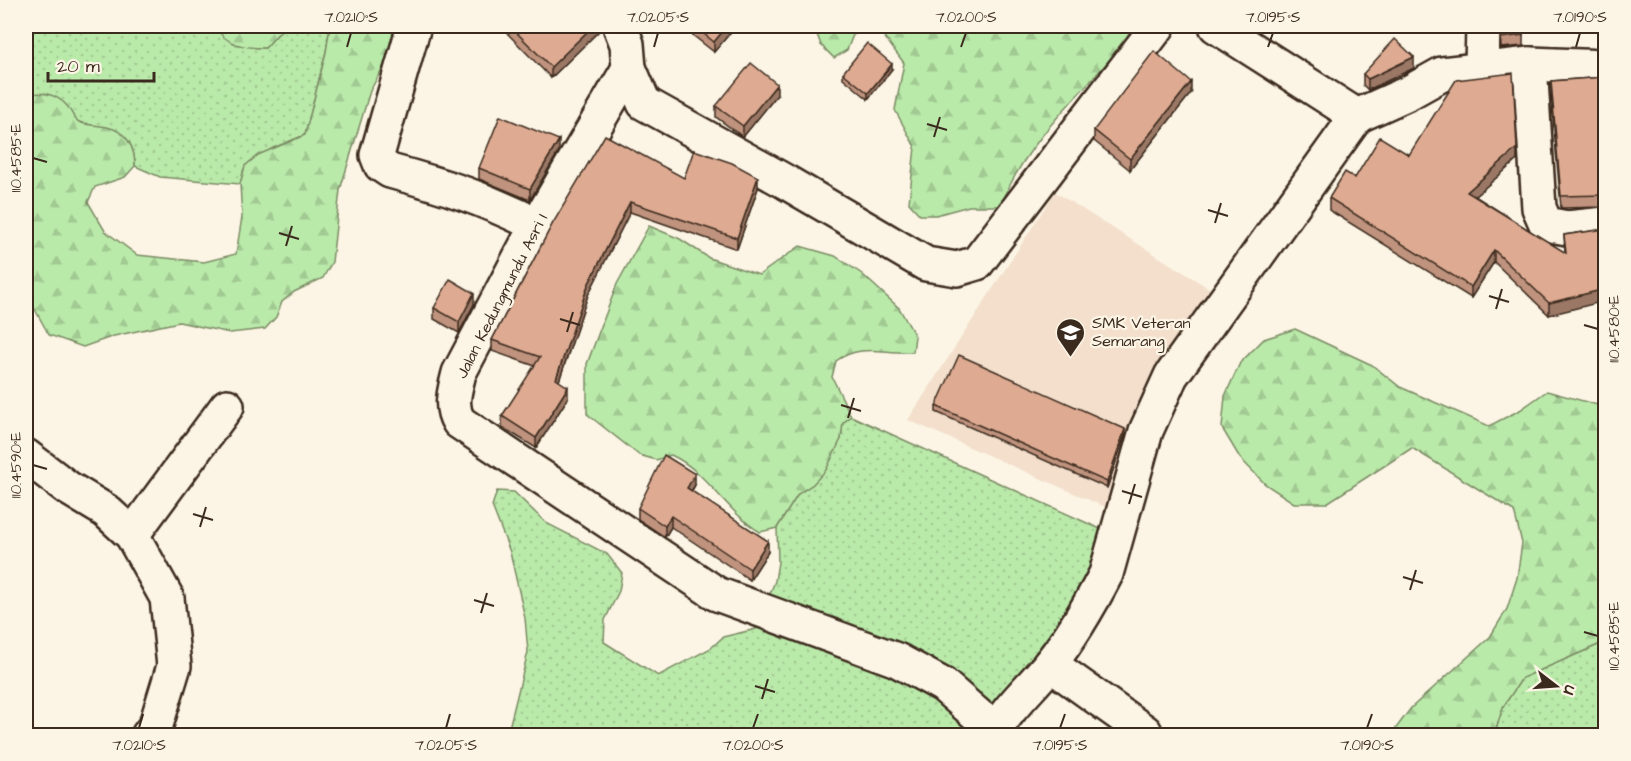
<svg xmlns="http://www.w3.org/2000/svg" width="1631" height="761" font-family="'Architects Daughter',sans-serif">
	<defs>
		<pattern id="green-dots" width="8" height="8" patternUnits="userSpaceOnUse" patternTransform="scale(1.5)"><rect width="8" height="8" fill="#baeaaa"/><path d="M2 2h.1M6 6h.1" fill="none" stroke="#a1c992" stroke-width="1.8" stroke-linecap="round"/></pattern>
		<pattern id="forest-firs" width="22" height="20" patternUnits="userSpaceOnUse" patternTransform="scale(1.5)"><rect width="22" height="20" fill="#baeaaa"/><path d="M5 1l3.5 6h-7zM16 11l3.5 6h-7z" fill="#a1c992"/></pattern>
	</defs>
	<rect width="100%" height="100%" fill="#fcf5e5"/>
	<filter id="ink" filterUnits="userSpaceOnUse"><feTurbulence type="fractalNoise" baseFrequency=".0167" numOctaves="2"/><feDisplacementMap in="SourceGraphic" scale="12" xChannelSelector="R" yChannelSelector="G"/><feConvolveMatrix kernelMatrix="1 2 1 2 8 2 1 2 1" color-interpolation-filters="sRGB"/></filter>
	<g filter="url(#ink)">
		<polygon fill="#f3dfcc" points="1055,192 1223,297 1119,513 908,420"/>
		<g fill="url(#green-dots)" stroke="#7a8a64" stroke-width="1.5">
			<path d="M26 26H215C224 42 248 48 265 48L285 26H330L326 52 305 135 273 148 245 166 240 184 160 177 135 166C134 125 106 131 76 121 66 104 46 90 26 95Z"/>
			<polygon points="851,416 1109,533 1091,576 997,711 1003,735 507,736 528,652 525,618 510,552 492,506 497,491 514,492 546,523 607,554 622,573 619,591 605,620 604,642 658,676 711,648 723,637 756,629 775,581 778,562 777,528 798,494 813,484 841,439 843,423"/>
			<polygon points="1605,642 1605,735 1494,736 1503,707 1522,678"/>
		</g>
		<g fill="url(#forest-firs)" stroke="#7a8a64" stroke-width="1.5">
			<path d="M215 26H285L265 48C245 48 225 45 215 26Z"/>
			<path d="M330 26H398L386 62 370 91 340 190 332 262 323 278 294 292 282 302 276 317 265 329 230 333 179 322 114 336 83 347 49 335 26 293V95C42 91 57 94 68 107 72 112 73 119 79 122 89 126 98 125 107 127 127 131 135 148 135 166L125 177 95 187 88 202 105 231 137 255 204 262 236 254 242 217 240 184 245 166 258 155 305 135 326 52Z"/>
			<path d="M814 26H1140C1095 81 1025 138 1001 206H969L936 215H920L909 203 915 147 895 110 904 63 883 35 868 28 853 35 847 50 834 58 821 45Z"/>
			<path d="M649 226 680 239 709 258 759 275 800 246 835 256 862 274 899 308 915 336 913 352C884 354 861 343 836 361L832 377 851 416 843 423 841 439 826 470 813 484 798 494 777 528 760 532C725 511 708 472 671 455L656 460 639 455 587 414V364L617 284Z"/>
			<polygon points="1295,329 1372,365 1400,387 1489,426 1520,410 1547,391 1605,407 1605,642 1522,678 1503,707 1494,735 1391,735 1411,708 1490,637 1507,609 1517,578 1522,543 1514,511 1412,448 1327,503 1294,503 1265,484 1240,458 1222,428 1225,396 1240,363 1264,339"/>
		</g>
		<g fill="none" stroke-linecap="round" stroke-linejoin="round">
			<defs>
				<g id="minor">
					<path d="M414 26 377 155 381 165 390 171C446 186 485 199 537 225"/>
					<path d="M620 26 627 44 629 68 537 225 459 373C455 390 449 406 459 422L717 594 897 660 943 685 981 718 997 727"/>
					<polyline points="1216,26 1357,116"/>
					<polyline points="1530,64 1539,208 1546,224 1567,228 1606,224"/>
					<polyline points="1482,67 1483,26"/>
					<polyline points="629,68 644,103 786,182 926,264 957,269 977,263 1158,26"/>
					<polyline points="1357,116 1408,93 1442,74 1530,64 1606,67"/>
					<polyline points="26,456 68,488 106,511 132,535 167,598 174,666 156,725 148,736"/>
					<polyline points="132,535 227,406"/>
					<polyline points="1050,664 1145,732"/>
					<path d="M992 736C1007 708 1031 688 1050 664 1072 636 1090 605 1106 574L1146 431 1171 376 1357 116"/>
				</g>
			</defs>
			<use href="#minor" stroke="#3b2a1e" stroke-width="38"/>
			<use href="#minor" stroke="#fcf5e5" stroke-width="33"/>
		</g>
		<g fill="#bf937e" stroke="#3b2a1e" stroke-width="1.5">
			<polygon points="505,26 601,26 601,29 551,78 505,31"/>
			<polygon points="681,26 736,26 714,52"/>
			<polygon points="1500,26 1523,26 1523,46 1501,48"/>
			<polygon points="1414,68 1368,90 1363,85 1363,74"/>
			<polygon points="892,69 868,99 843,78 843,73"/>
			<polygon points="1605,77 1605,207 1561,208 1551,93 1551,81"/>
			<polygon points="1191,93 1130,170 1094,141 1094,130"/>
			<polygon points="777,95 743,137 716,117 716,106"/>
			<polygon points="559,151 530,200 479,179 479,168"/>
			<polygon points="1409,155 1517,160 1475,196 1565,253 1564,235 1605,229 1549,315 1494,262 1471,298 1329,210 1329,198 1355,178"/>
			<polygon points="684,178 758,188 737,249 630,212 588,295 559,381 568,398 536,448 502,427 502,416 535,366 492,351 492,340 553,223"/>
			<polygon points="474,304 459,333 434,319 434,308"/>
			<polygon points="936,406 1125,435 1107,488 936,412"/>
			<polygon points="695,485 692,491 768,552 750,580 671,527 665,537 638,519 638,508"/>
		</g>
		<g fill="#9b7866" stroke="#3b2a1e" stroke-width="1.5">
			<polygon points="593,26 601,26 601,29 551,78 551,67"/>
			<polygon points="727,26 736,26 714,52 714,42"/>
			<polygon points="1414,57 1414,68 1368,90 1368,79"/>
			<polygon points="892,64 892,69 868,99 868,93"/>
			<polygon points="1191,82 1191,93 1130,170 1130,159"/>
			<polygon points="777,84 777,95 743,137 743,126"/>
			<polygon points="559,140 559,151 530,200 530,189"/>
			<polygon points="1517,148 1517,160 1467,203 1467,192"/>
			<polygon points="758,177 758,188 737,249 737,238"/>
			<polygon points="630,202 630,212 588,295 556,390 556,379 588,285"/>
			<polygon points="1494,250 1494,262 1471,298 1471,287"/>
			<polygon points="1605,289 1605,301 1549,315 1549,303"/>
			<polygon points="474,293 474,304 459,333 459,322"/>
			<polygon points="568,387 568,398 536,448 536,438"/>
			<polygon points="1125,429 1125,435 1107,488 1107,482"/>
			<polygon points="695,474 695,485 687,498 687,488"/>
			<polygon points="671,516 671,527 665,537 665,526"/>
			<polygon points="768,541 768,552 750,580 750,569"/>
		</g>
		<g fill="#deab92" stroke="#3b2a1e" stroke-width="1.5">
			<polygon points="510,26 593,26 551,67"/>
			<polygon points="694,26 727,26 714,42"/>
			<polygon points="1501,26 1523,26 1523,35 1501,38"/>
			<polygon points="1395,39 1414,57 1368,79 1363,74"/>
			<polygon points="867,43 892,64 868,93 843,73"/>
			<polygon points="1154,51 1191,82 1130,159 1094,130"/>
			<polygon points="751,63 777,84 743,126 716,106"/>
			<polygon points="1513,73 1517,148 1467,192 1566,253 1564,235 1605,229 1605,289 1549,303 1494,250 1471,287 1329,198 1345,172 1355,178 1380,137 1409,155 1456,80"/>
			<polygon points="1605,77 1605,195 1561,196 1551,81"/>
			<polygon points="500,116 559,140 530,189 479,168"/>
			<polygon points="605,135 684,178 694,150 732,163 758,177 737,238 630,202 588,285 556,379 568,387 536,438 502,416 540,357 492,340 553,223"/>
			<polygon points="450,279 474,293 459,322 434,308"/>
			<polygon points="959,355 1125,429 1107,482 936,406"/>
			<polygon points="664,455 695,474 687,488 768,541 750,569 671,516 665,526 638,508"/>
		</g>
	</g>
	<path fill="none" stroke="#3b2a1e" stroke-width="2" d="M347 47 351 33M654 47 658 33M961 47 966 33M1268 47 1273 33M1576 47 1580 33M927 124 947 130M934 137 940 117M33 158 47 162M1208 210 1228 216M1215 223 1221 203M279 233 299 239M286 246 292 226M1489 296 1509 302M1496 309 1502 289M560 319 580 325M1584 325 1598 329M567 332 573 312M841 405 861 411M848 418 854 398M33 465 47 469M1122 491 1142 497M1129 504 1135 484M193 514 213 520M200 527 206 507M1403 577 1423 583M1410 590 1416 570M474 600 494 606M481 613 487 593M1584 632 1598 636M755 686 775 692M762 699 768 679M139 728 143 714M446 728 450 714M753 728 758 714M1060 728 1065 714M1367 728 1372 714"/>
	<defs>
		<symbol id="school-pin" viewBox="-11 -11 22 30"><path d="M0 17L-7.5 6A9.5 9.5 0 1 1 7.5 6Z" fill="#3b2a1e" stroke="#fcf5e5"/><path d="M0-5L7-2L0 1L-7-2ZM-4 1L0 2.5L4 1V4Q0 6-4 4Z" fill="#fff"/></symbol>
	</defs>
	<g fill-rule="evenodd">
		<use href="#school-pin" x="1054" y="316" width="33" height="45"/>
	</g>
	<g text-anchor="middle" dominant-baseline="central" stroke-width="4.5" stroke-linejoin="round" paint-order="stroke">
		<g font-size="16" fill="#3b2a1e" stroke="#fcf5e5">
			<text transform="translate(502 296) rotate(-63)">Jalan Kedungmundu Asri I</text>
		</g>
		<g font-size="16" fill="#3b2a1e" stroke="#fcf5e5" text-anchor="start">
			<text x="1092" y="323">SMK Veteran<tspan x="1092" dy="18">Semarang</tspan></text>
		</g>
	</g>
	<rect width="1631" height="761" fill="none" stroke="#fcf5e5" stroke-width="66"/>
	<g transform="translate(1556 686) rotate(107)" stroke="#fcf5e5" stroke-width="4.5" paint-order="stroke">
	<path d="M0-4.5L10 22L0 15L-10 22Z" fill="#3b2a1e"/>
	<text y="-9" font-size="16" font-weight="bold" text-anchor="middle" fill="#3b2a1e">U</text>
	</g>
	<path d="M48 72v9h106v-9" fill="none" stroke="#3b2a1e" stroke-width="3"/>
	<text x="57" y="72" font-size="18" fill="#3b2a1e" stroke="#fcf5e5" stroke-width="4.5" paint-order="stroke">20 m</text>
	<rect x="33" y="33" width="1565" height="695" fill="none" stroke="#3b2a1e" stroke-width="2"/>
	<g font-size="15" text-anchor="middle" fill="#3b2a1e">
		<text x="351" y="22">7.0210°S</text>
		<text x="658" y="22">7.0205°S</text>
		<text x="966" y="22">7.0200°S</text>
		<text x="1273" y="22">7.0195°S</text>
		<text x="1580" y="22">7.0190°S</text>
		<text transform="translate(16 158) rotate(-90)" y="5">110.4585°E</text>
		<text transform="translate(1614 329) rotate(-90)" y="5">110.4580°E</text>
		<text transform="translate(16 465) rotate(-90)" y="5">110.4590°E</text>
		<text transform="translate(1614 636) rotate(-90)" y="5">110.4585°E</text>
		<text x="139" y="750">7.0210°S</text>
		<text x="446" y="750">7.0205°S</text>
		<text x="753" y="750">7.0200°S</text>
		<text x="1060" y="750">7.0195°S</text>
		<text x="1367" y="750">7.0190°S</text>
	</g>
</svg>
